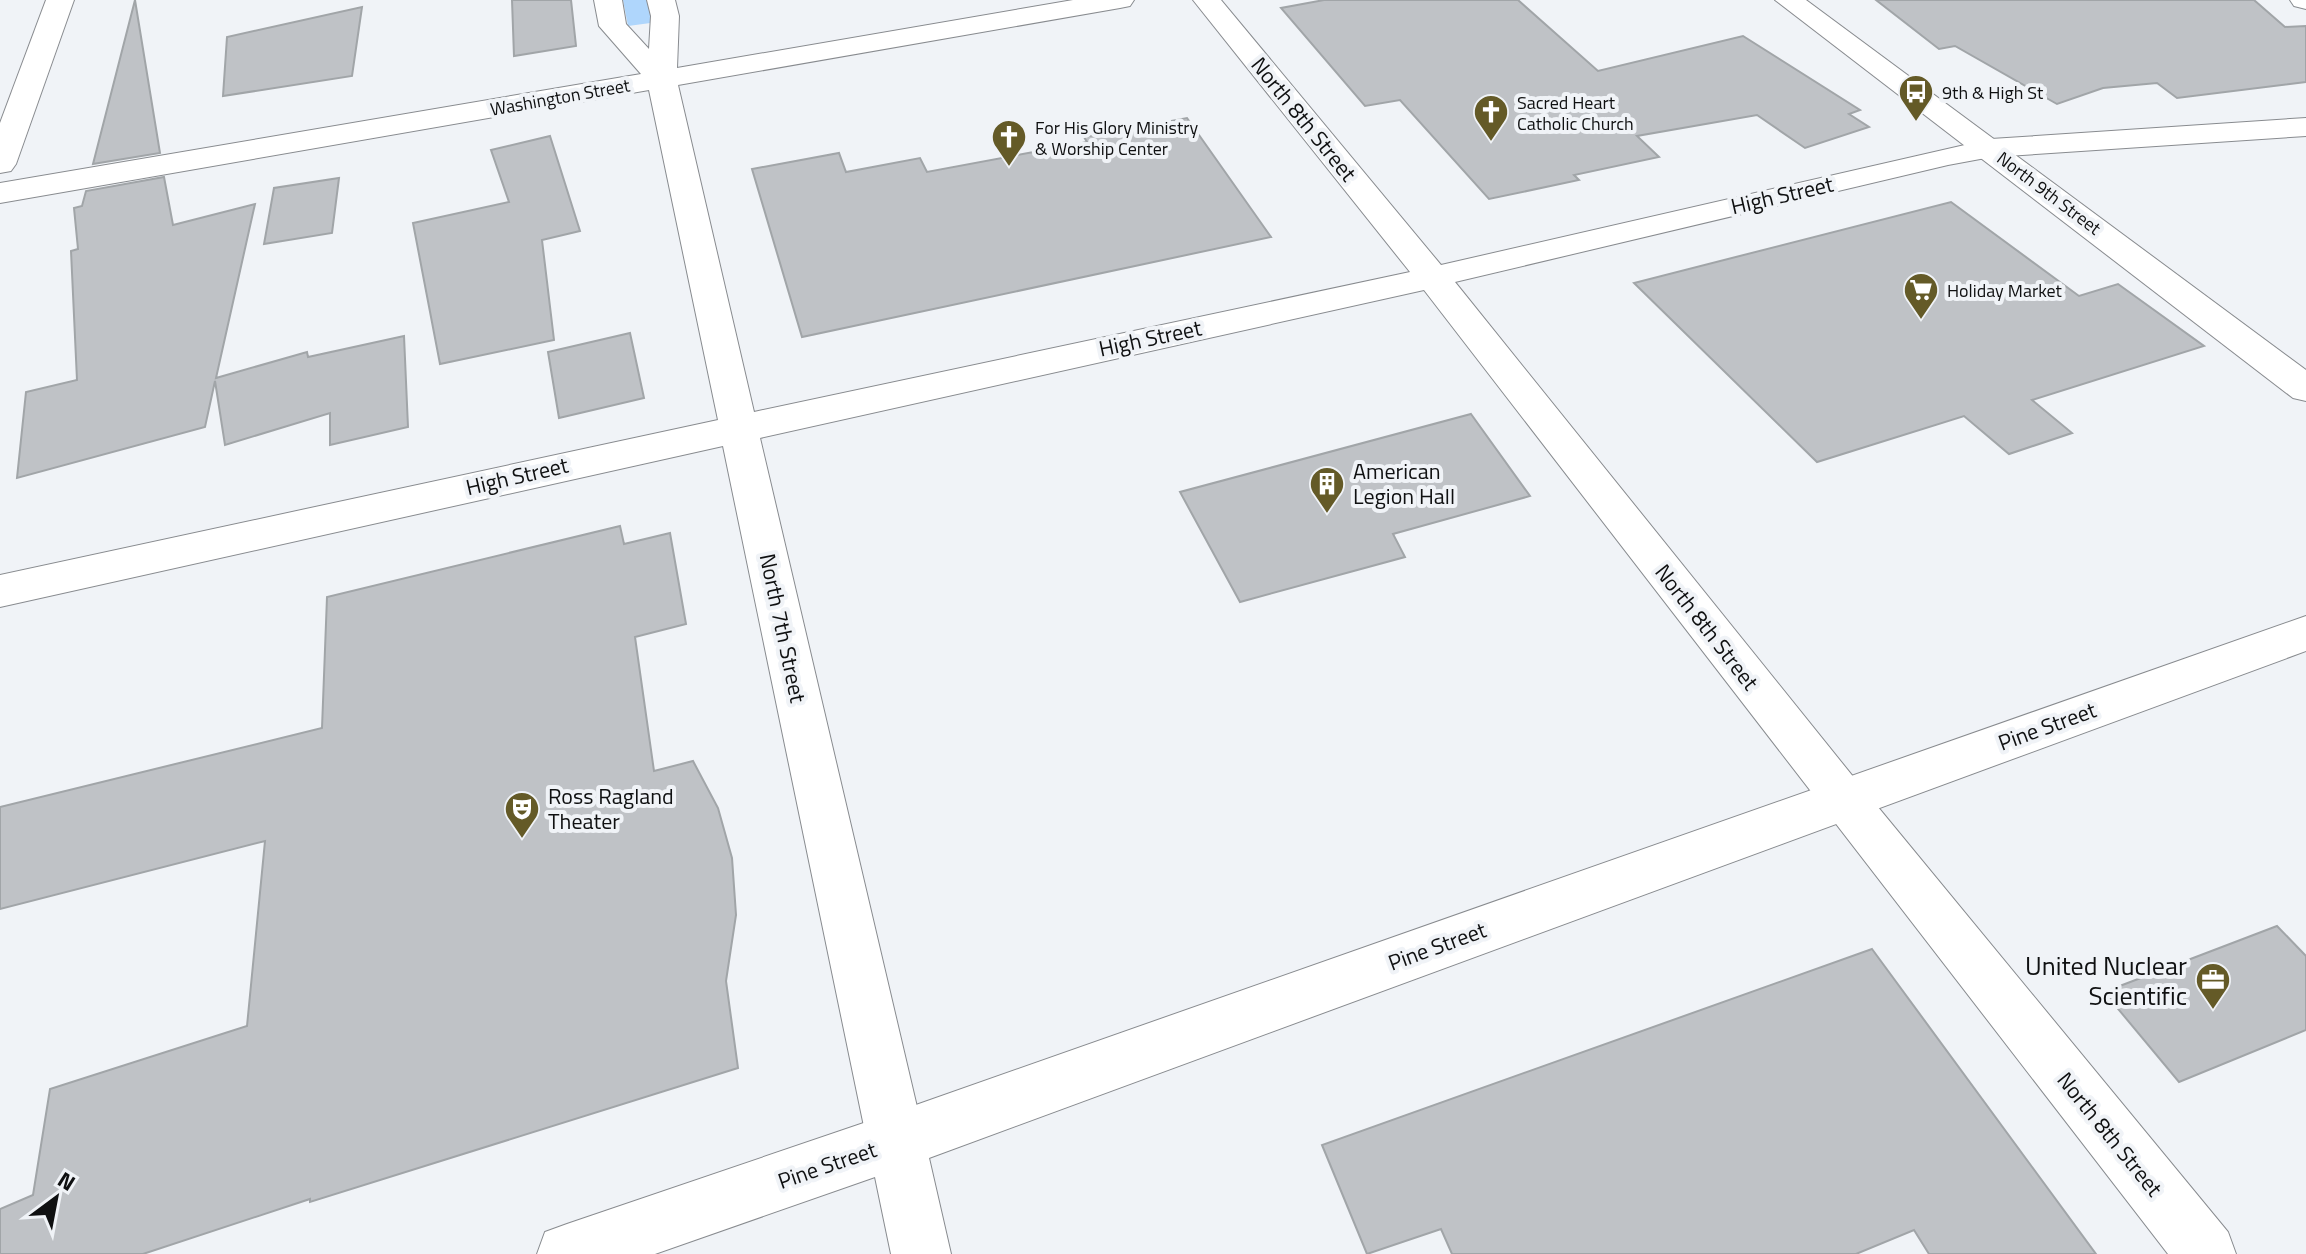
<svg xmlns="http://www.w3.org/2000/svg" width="2306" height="1254" font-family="'Titillium Web',sans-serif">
	<rect width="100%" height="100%" fill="#f0f3f7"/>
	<polygon fill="#afd6fc" points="623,0 653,0 658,22 628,26"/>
	<g fill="#bfc2c6" stroke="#a1a5a8" stroke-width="2">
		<polygon points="135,0 160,153 93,164"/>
		<polygon points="512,0 571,0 576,46 514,56"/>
		<polygon points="1324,0 1518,0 1598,71 1743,36 1860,110 1849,114 1869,127 1805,148 1757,115 1637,136 1659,157 1574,175 1579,180 1489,199 1400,100 1365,106 1281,8"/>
		<polygon points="1876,0 2254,0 2285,27 2306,26 2306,82 2177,98 2157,83 2103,88 2057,104 1955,46 1939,49"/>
		<polygon points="362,7 352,76 223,96 227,37"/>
		<polygon points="1187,118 1271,237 802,337 752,169 839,153 846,172 920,158 927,172 1087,142 1084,137"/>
		<polygon points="550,136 580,231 542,240 554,340 440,364 413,223 509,202 491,150"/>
		<polygon points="164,177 173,225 255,204 216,378 307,352 308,357 404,336 408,427 330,445 330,413 225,445 215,381 205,427 17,478 26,392 77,380 71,251 78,249 74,208 82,206 86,191"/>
		<polygon points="339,178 332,233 264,244 274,188"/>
		<polygon points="1951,202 2079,296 2118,284 2204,346 2032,400 2072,433 2009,454 1964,416 1817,462 1634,283"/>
		<polygon points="630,333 644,398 559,418 548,352"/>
		<polygon points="1471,414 1530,496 1393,534 1405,557 1240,602 1180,492"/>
		<polygon points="620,526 624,544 670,533 686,624 635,637 654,771 693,761 718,808 732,858 736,915 726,981 738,1068 310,1202 310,1199 143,1254 0,1254 0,1209 33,1195 50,1089 247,1026 265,841 0,909 0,807 322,728 327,597"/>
		<polygon points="2277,926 2306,956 2306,1030 2179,1082 2104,992"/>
		<polygon points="1872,949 2096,1254 1929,1254 1914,1230 1856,1254 1452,1254 1441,1229 1367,1254 1322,1145"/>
	</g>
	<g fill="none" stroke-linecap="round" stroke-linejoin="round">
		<defs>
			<g id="minor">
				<polygon points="46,0 74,0 16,164 11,171 0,173 0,123"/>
				<polygon points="594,0 622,0 626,24 649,49 651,16 647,0 675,0 679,16 677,68 1073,0 1134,0 1130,6 1120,8 678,85 754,412 1410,272 1193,0 1221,0 1441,265 1991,139 2306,118 2306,136 1991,157 1948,165 1455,282 1859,784 2228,1232 2236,1254 2168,1254 1424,290 760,438 925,1141 916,1161 896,1170 876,1161 867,1141 723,446 0,607 0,575 718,420 649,90 0,203 0,183 641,74 599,26"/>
				<polygon points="2290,0 2306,0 2306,9 2294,6"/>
			</g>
			<polygon id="tertiary" points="2306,616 2306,651 929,1158 951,1254 891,1254 875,1177 655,1254 537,1254 545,1232 567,1224 896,1112"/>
			<polygon id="secondary" points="1775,0 1806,0 2306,370 2306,401 2293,398"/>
		</defs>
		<use href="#minor" stroke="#888b8f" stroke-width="2"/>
		<use href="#tertiary" stroke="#888b8f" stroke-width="2"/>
		<use href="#secondary" stroke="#888b8f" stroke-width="2"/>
		<use href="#minor" fill="#fff" fill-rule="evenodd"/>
		<use href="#tertiary" fill="#fff" fill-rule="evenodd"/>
		<use href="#secondary" fill="#fff" fill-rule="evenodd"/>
	</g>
	<defs>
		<symbol id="bus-pin" viewBox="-11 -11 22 30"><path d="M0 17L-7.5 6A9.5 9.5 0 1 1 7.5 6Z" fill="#645a27" stroke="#f0f3f7"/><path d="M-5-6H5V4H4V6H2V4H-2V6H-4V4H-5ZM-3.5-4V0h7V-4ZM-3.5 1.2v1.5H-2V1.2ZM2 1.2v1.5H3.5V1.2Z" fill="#fff"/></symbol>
		<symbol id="church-pin" viewBox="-11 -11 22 30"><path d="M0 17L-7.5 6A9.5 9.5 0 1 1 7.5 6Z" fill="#645a27" stroke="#f0f3f7"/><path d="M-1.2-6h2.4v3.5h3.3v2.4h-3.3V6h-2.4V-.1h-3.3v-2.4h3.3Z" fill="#fff"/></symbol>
		<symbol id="supermarket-pin" viewBox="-11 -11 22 30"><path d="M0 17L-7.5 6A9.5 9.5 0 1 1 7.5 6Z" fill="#645a27" stroke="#f0f3f7"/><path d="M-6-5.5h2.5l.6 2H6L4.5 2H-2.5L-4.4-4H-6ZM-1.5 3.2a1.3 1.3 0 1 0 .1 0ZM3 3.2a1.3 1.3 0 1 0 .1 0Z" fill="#fff"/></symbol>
		<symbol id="building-pin" viewBox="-11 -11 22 30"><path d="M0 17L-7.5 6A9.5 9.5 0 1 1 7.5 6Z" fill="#645a27" stroke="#f0f3f7"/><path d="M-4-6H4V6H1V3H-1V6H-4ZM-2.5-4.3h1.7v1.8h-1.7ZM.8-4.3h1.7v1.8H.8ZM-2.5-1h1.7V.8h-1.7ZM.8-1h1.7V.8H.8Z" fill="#fff"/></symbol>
		<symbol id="theatre-pin" viewBox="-11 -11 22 30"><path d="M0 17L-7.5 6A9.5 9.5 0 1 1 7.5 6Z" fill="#645a27" stroke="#f0f3f7"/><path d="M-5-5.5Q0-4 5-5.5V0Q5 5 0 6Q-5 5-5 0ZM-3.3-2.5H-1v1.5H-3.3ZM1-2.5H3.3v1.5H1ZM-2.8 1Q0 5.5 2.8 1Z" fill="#fff"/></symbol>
		<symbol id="office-pin" viewBox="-11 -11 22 30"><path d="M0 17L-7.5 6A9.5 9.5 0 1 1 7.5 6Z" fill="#645a27" stroke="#f0f3f7"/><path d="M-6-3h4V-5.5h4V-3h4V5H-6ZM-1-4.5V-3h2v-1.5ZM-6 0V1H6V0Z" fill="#fff"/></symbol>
	</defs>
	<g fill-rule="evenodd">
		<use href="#bus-pin" x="1896" y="72" width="40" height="54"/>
		<use href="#church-pin" x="1471" y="92" width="40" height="54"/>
		<use href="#church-pin" x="989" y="117" width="40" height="54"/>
		<use href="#supermarket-pin" x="1901" y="270" width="40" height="54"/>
		<use href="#building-pin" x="1307" y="464" width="40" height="54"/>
		<use href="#theatre-pin" x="502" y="789" width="40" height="54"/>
		<use href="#office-pin" x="2193" y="960" width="40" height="54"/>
	</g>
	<g text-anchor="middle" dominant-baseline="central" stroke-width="8" stroke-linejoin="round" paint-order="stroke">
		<g font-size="18" fill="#0f1011" stroke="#f0f3f7" text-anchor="start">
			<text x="1942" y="92">9th &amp; High St</text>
			<text x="1517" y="102">Sacred Heart<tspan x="1517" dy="21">Catholic Church</tspan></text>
			<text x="1035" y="127">For His Glory Ministry<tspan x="1035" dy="21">&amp; Worship Center</tspan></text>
			<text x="1947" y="290">Holiday Market</text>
		</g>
		<g font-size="18" fill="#0f1011" stroke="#f0f3f7">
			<text transform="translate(560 97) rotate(-10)">Washington Street</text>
			<text transform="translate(2049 193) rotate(37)">North 9th Street</text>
		</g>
		<g font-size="22" fill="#0f1011" stroke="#f0f3f7">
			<text transform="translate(1304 119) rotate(51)">North 8th Street</text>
			<text transform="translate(1782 195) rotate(-13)">High Street</text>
			<text transform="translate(1150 338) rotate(-12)">High Street</text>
			<text transform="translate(517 476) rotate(-13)">High Street</text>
			<text transform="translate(1707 627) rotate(52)">North 8th Street</text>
			<text transform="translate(783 628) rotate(78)">North 7th Street</text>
			<text transform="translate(2047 726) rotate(-20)">Pine Street</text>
			<text transform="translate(1437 946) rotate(-20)">Pine Street</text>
			<text transform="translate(2110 1134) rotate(51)">North 8th Street</text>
			<text transform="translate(827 1165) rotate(-19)">Pine Street</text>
		</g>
		<g font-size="22" fill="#0f1011" stroke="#f0f3f7" text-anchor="start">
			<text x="1353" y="471">American<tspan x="1353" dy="25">Legion Hall</tspan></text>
			<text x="548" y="796">Ross Ragland<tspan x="548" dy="25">Theater</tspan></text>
		</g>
		<g font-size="26" fill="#0f1011" stroke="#f0f3f7" text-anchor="end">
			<text x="2187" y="965">United Nuclear<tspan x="2187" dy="30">Scientific</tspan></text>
		</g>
	</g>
	<g transform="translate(56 1198) rotate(32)" stroke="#f0f3f7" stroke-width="6" paint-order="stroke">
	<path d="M0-6L14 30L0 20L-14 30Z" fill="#0f1011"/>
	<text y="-12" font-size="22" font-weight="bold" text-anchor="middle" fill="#0f1011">N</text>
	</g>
</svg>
